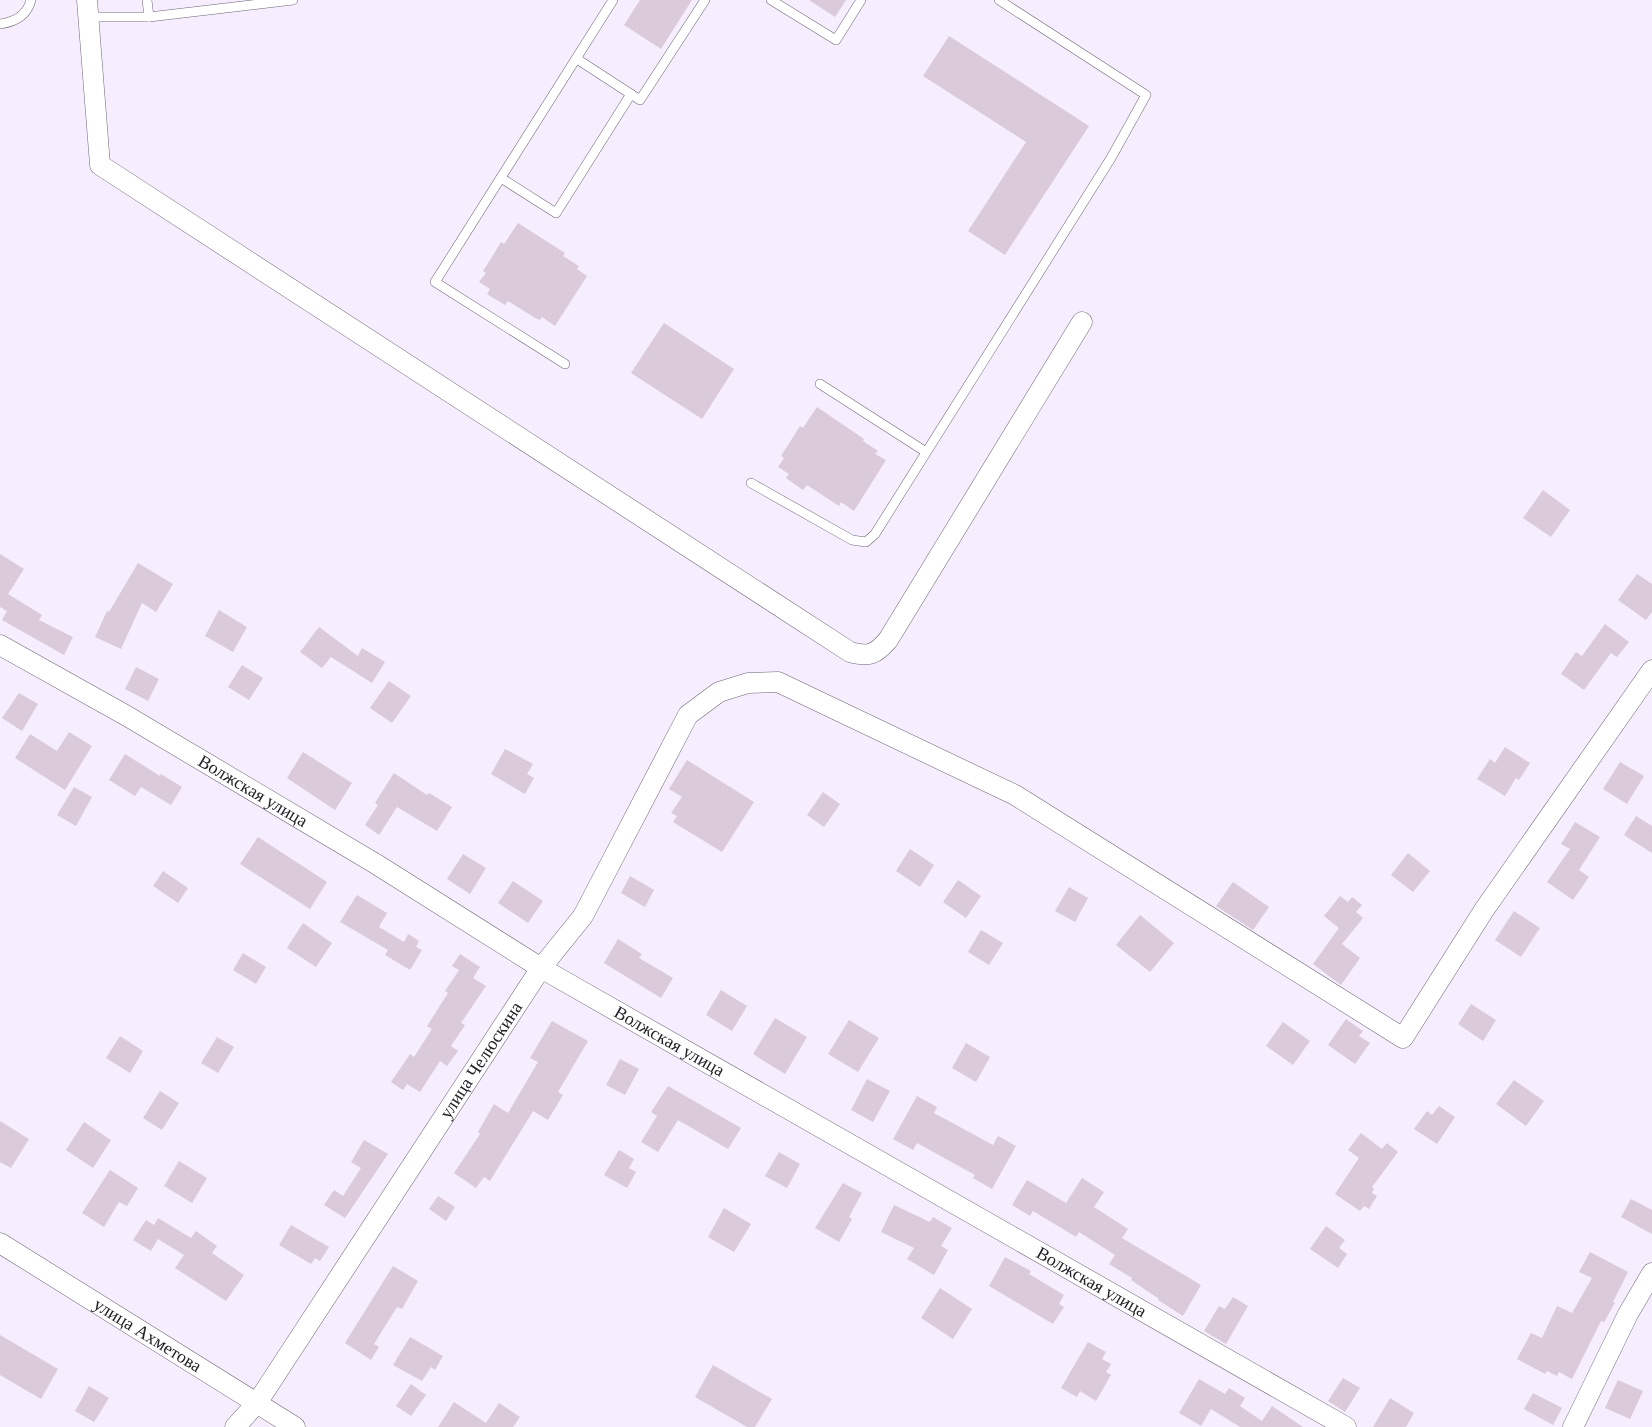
<svg xmlns="http://www.w3.org/2000/svg" width="1652" height="1427" font-family="'Times New Roman',serif">
	<rect width="100%" height="100%" fill="#f6eefe"/>
	<g fill="#dbcad9">
		<polygon points="640,0 692,0 661,49 624,25"/>
		<polygon points="809,0 846,0 835,17"/>
		<polygon points="949,36 1089,126 1005,255 968,231 1026,142 923,76"/>
		<polygon points="518,223 565,253 563,256 579,266 577,269 587,276 555,326 542,317 540,320 535,318 508,301 505,305 487,294 490,289 479,282 486,273 483,271 492,257 501,242 504,244"/>
		<polygon points="664,323 734,369 702,419 631,373"/>
		<polygon points="817,407 864,439 863,441 878,451 875,454 886,460 854,511 841,502 839,506 807,485 803,490 786,478 789,474 778,467 784,458 781,456 800,426 803,428"/>
		<polygon points="1543,490 1570,510 1551,537 1523,518"/>
		<polygon points="0,554 24,569 8,594 42,615 39,620 73,637 64,655 2,620 7,611 0,607"/>
		<polygon points="138,563 173,584 156,612 142,603 121,649 95,637 107,611 109,612"/>
		<polygon points="1637,574 1652,584 1652,612 1646,620 1618,600"/>
		<polygon points="219,610 247,627 233,652 205,636"/>
		<polygon points="1605,624 1629,642 1617,657 1611,653 1584,690 1561,674 1576,652 1582,656"/>
		<polygon points="319,627 358,656 362,648 385,662 372,683 331,657 322,668 300,652"/>
		<polygon points="242,665 263,678 249,700 228,687"/>
		<polygon points="136,667 159,679 148,701 125,689"/>
		<polygon points="389,681 411,696 392,723 370,708"/>
		<polygon points="19,693 38,704 22,731 2,718"/>
		<polygon points="69,732 92,746 65,790 15,758 30,734 57,751"/>
		<polygon points="1505,747 1530,763 1519,780 1516,778 1505,796 1477,779 1490,759 1495,763"/>
		<polygon points="505,749 533,764 527,774 534,778 525,794 491,774"/>
		<polygon points="303,752 352,783 335,810 287,778"/>
		<polygon points="125,754 160,776 161,774 182,787 171,805 141,787 135,796 109,780"/>
		<polygon points="687,760 754,802 722,852 673,822 677,816 671,813 682,797 669,789"/>
		<polygon points="1620,762 1644,776 1627,804 1603,789"/>
		<polygon points="394,773 427,795 429,793 452,807 437,831 397,807 379,835 365,825 378,805 375,803"/>
		<polygon points="74,787 92,797 76,826 57,815"/>
		<polygon points="823,792 840,804 824,827 807,815"/>
		<polygon points="1636,816 1652,826 1652,853 1624,835"/>
		<polygon points="1575,822 1600,837 1579,870 1589,877 1573,900 1547,882 1570,849 1561,844"/>
		<polygon points="258,837 327,882 310,909 240,864"/>
		<polygon points="910,849 934,865 920,887 896,871"/>
		<polygon points="1408,853 1430,871 1413,892 1391,875"/>
		<polygon points="463,854 486,868 470,894 447,879"/>
		<polygon points="163,871 188,888 178,903 153,886"/>
		<polygon points="630,876 654,890 645,907 621,893"/>
		<polygon points="958,880 981,896 966,918 943,902"/>
		<polygon points="513,881 543,901 528,923 498,903"/>
		<polygon points="1233,882 1269,907 1253,930 1216,906"/>
		<polygon points="1069,887 1088,898 1075,922 1055,911"/>
		<polygon points="357,895 387,913 379,927 404,942 408,934 419,941 416,947 422,950 410,970 385,955 388,950 340,922"/>
		<polygon points="1340,896 1348,902 1352,897 1362,905 1356,912 1363,918 1342,944 1360,958 1341,985 1313,964 1339,928 1324,916"/>
		<polygon points="1514,911 1540,928 1521,957 1495,940"/>
		<polygon points="1140,915 1174,943 1150,972 1116,945"/>
		<polygon points="303,923 332,943 316,967 287,948"/>
		<polygon points="981,930 1003,943 989,965 968,952"/>
		<polygon points="618,939 642,954 639,958 673,978 661,998 604,963"/>
		<polygon points="243,953 266,967 256,984 233,970"/>
		<polygon points="460,954 480,967 473,978 486,986 461,1023 465,1025 451,1046 458,1051 447,1066 440,1061 420,1092 407,1084 403,1090 391,1082 410,1054 414,1057 432,1029 427,1026 448,993 445,991 459,970 452,966"/>
		<polygon points="721,990 747,1006 732,1031 706,1015"/>
		<polygon points="1471,1004 1496,1020 1483,1041 1458,1024"/>
		<polygon points="775,1018 807,1037 785,1074 753,1054"/>
		<polygon points="1346,1019 1363,1031 1359,1036 1370,1043 1355,1064 1328,1045"/>
		<polygon points="849,1020 879,1038 858,1072 828,1054"/>
		<polygon points="552,1021 588,1041 558,1092 563,1095 548,1120 533,1111 490,1181 484,1177 476,1188 454,1173 480,1134 478,1132 494,1104 508,1113 538,1062 530,1058"/>
		<polygon points="1283,1022 1310,1041 1293,1065 1266,1046"/>
		<polygon points="120,1036 143,1051 130,1073 106,1058"/>
		<polygon points="217,1037 234,1047 218,1073 201,1063"/>
		<polygon points="966,1043 990,1057 976,1082 952,1068"/>
		<polygon points="620,1059 639,1069 625,1095 606,1085"/>
		<polygon points="867,1079 890,1091 873,1122 851,1110"/>
		<polygon points="1514,1080 1544,1101 1526,1126 1496,1104"/>
		<polygon points="668,1086 741,1128 728,1149 678,1120 658,1152 641,1142 657,1116 651,1112"/>
		<polygon points="160,1091 179,1103 162,1130 143,1118"/>
		<polygon points="917,1096 937,1107 934,1113 993,1145 998,1136 1016,1146 992,1189 973,1178 975,1175 917,1143 913,1150 893,1139"/>
		<polygon points="1439,1106 1455,1117 1437,1144 1414,1129 1427,1111 1432,1115"/>
		<polygon points="0,1121 29,1139 11,1168 0,1162"/>
		<polygon points="84,1122 111,1140 93,1168 66,1150"/>
		<polygon points="1361,1133 1382,1149 1387,1143 1398,1152 1372,1187 1374,1189 1372,1193 1377,1196 1369,1209 1364,1206 1360,1211 1335,1194 1359,1158 1348,1150"/>
		<polygon points="364,1140 388,1154 345,1218 324,1205 334,1190 343,1196 361,1168 351,1162"/>
		<polygon points="619,1150 634,1159 629,1168 636,1172 627,1188 604,1175"/>
		<polygon points="779,1152 800,1164 787,1188 765,1176"/>
		<polygon points="179,1161 207,1178 192,1203 164,1186"/>
		<polygon points="110,1170 138,1188 127,1206 119,1202 104,1227 82,1213"/>
		<polygon points="1082,1178 1104,1192 1094,1207 1128,1229 1122,1238 1201,1285 1183,1316 1158,1300 1159,1299 1131,1280 1132,1278 1109,1264 1115,1255 1079,1232 1076,1237 1033,1211 1030,1216 1012,1205 1027,1180 1066,1203"/>
		<polygon points="843,1183 862,1193 849,1217 852,1219 839,1242 815,1228"/>
		<polygon points="438,1196 455,1207 446,1221 429,1209"/>
		<polygon points="1631,1199 1652,1210 1652,1234 1621,1217"/>
		<polygon points="894,1205 930,1222 933,1217 952,1228 941,1246 948,1250 934,1275 907,1259 914,1248 881,1232"/>
		<polygon points="724,1208 751,1224 734,1252 708,1237"/>
		<polygon points="158,1218 191,1238 196,1231 217,1246 212,1253 244,1275 226,1301 175,1268 184,1255 158,1239 151,1251 133,1240 146,1220 154,1225"/>
		<polygon points="291,1225 329,1247 320,1261 315,1258 311,1264 279,1245"/>
		<polygon points="1326,1226 1345,1240 1339,1248 1347,1254 1338,1268 1310,1249"/>
		<polygon points="1590,1252 1628,1272 1613,1302 1615,1303 1604,1322 1601,1321 1572,1379 1559,1372 1557,1376 1547,1371 1545,1374 1517,1359 1531,1333 1542,1338 1557,1306 1572,1313 1592,1278 1579,1272"/>
		<polygon points="1005,1257 1031,1271 1029,1274 1064,1295 1059,1304 1064,1307 1053,1324 989,1286"/>
		<polygon points="393,1266 418,1281 402,1309 397,1307 374,1344 379,1347 371,1360 345,1343"/>
		<polygon points="940,1288 972,1309 953,1339 921,1318"/>
		<polygon points="1233,1297 1248,1306 1226,1344 1204,1331 1219,1306 1225,1309"/>
		<polygon points="0,1335 58,1369 41,1399 0,1375"/>
		<polygon points="410,1337 443,1356 435,1370 431,1367 422,1381 393,1365"/>
		<polygon points="1088,1342 1106,1352 1102,1359 1111,1364 1106,1372 1111,1375 1096,1401 1080,1391 1077,1397 1061,1388"/>
		<polygon points="713,1365 772,1399 755,1427 747,1427 695,1397"/>
		<polygon points="1343,1378 1360,1388 1345,1412 1328,1401"/>
		<polygon points="1199,1379 1225,1394 1229,1388 1245,1398 1240,1406 1262,1421 1272,1406 1303,1427 1240,1427 1211,1409 1201,1426 1179,1413"/>
		<polygon points="1618,1380 1643,1391 1630,1419 1605,1408"/>
		<polygon points="411,1384 426,1395 411,1416 396,1406"/>
		<polygon points="89,1386 109,1398 94,1422 75,1411"/>
		<polygon points="1533,1393 1562,1408 1553,1425 1524,1409"/>
		<polygon points="1390,1398 1414,1413 1406,1427 1373,1427"/>
		<polygon points="454,1402 486,1423 499,1403 520,1417 513,1427 438,1427"/>
	</g>
	<g fill="none" stroke-linecap="round" stroke-linejoin="round">
		<defs>
			<g id="service">
				<polyline points="147,0 149,17"/>
				<polyline points="771,0 836,40 861,0"/>
				<polyline points="88,17 149,17 293,0"/>
				<path d="M0 24C15 22 27 16 31 0"/>
				<polyline points="577,59 640,100 705,0"/>
				<polyline points="501,178 556,213 631,94"/>
				<polyline points="565,364 435,282 613,0"/>
				<polyline points="820,384 926,452"/>
				<polyline points="751,483 852,540 866,542 875,534 1111,158 1146,95 999,0"/>
			</g>
			<g id="minor">
				<path d="M87 0 100 165 850 652C869 657 875 655 888 640L1082 322"/>
				<path id="s1" d="M0 645 127 716 376 864 541 968 1346 1427"/>
				<path id="s2" d="M0 1243 295 1427"/>
				<path id="s3" d="M235 1427 257 1403 541 968 583 916 688 715 719 692 748 683 778 682 1015 795 1403 1038 1484 910 1652 670"/>
				<polyline points="1573,1427 1628,1314 1652,1273"/>
			</g>
		</defs>
		<use href="#service" stroke="#6e6575" stroke-width="10"/>
		<use href="#minor" stroke="#6e6575" stroke-width="21"/>
		<use href="#service" stroke="#fff" stroke-width="9"/>
		<use href="#minor" stroke="#fff" stroke-width="20"/>
	</g>
	<g text-anchor="middle" dominant-baseline="central" stroke-width="5" stroke-linejoin="round" paint-order="stroke">
		<g font-size="18" fill="#242127" stroke="#fff">
			<text stroke="none"><textPath href="#s1" startOffset="292">Волжская улица</textPath></text>
			<text stroke="none"><textPath href="#s1" startOffset="778">Волжская улица</textPath></text>
			<text stroke="none"><textPath href="#s3" startOffset="442">улица Челюскина</textPath></text>
			<text stroke="none"><textPath href="#s1" startOffset="1264">Волжская улица</textPath></text>
			<text stroke="none"><textPath href="#s2" startOffset="174">улица Ахметова</textPath></text>
		</g>
	</g>
</svg>
